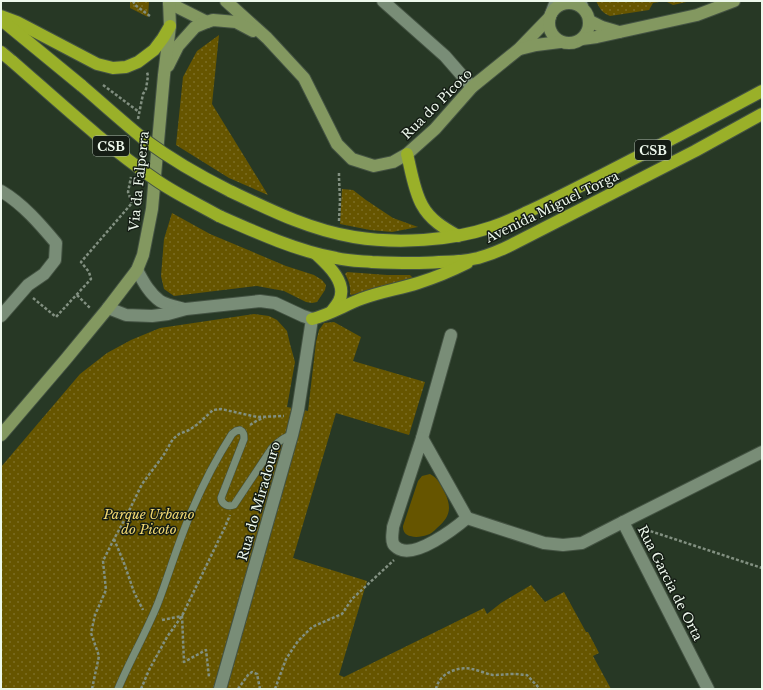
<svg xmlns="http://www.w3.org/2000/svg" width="763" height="690" font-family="'Libre Baskerville',serif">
	<defs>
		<pattern id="grass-dots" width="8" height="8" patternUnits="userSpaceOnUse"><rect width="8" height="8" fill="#650"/><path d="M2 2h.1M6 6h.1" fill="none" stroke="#7c6e25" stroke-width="1.8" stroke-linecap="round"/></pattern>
	</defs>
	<rect width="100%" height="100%" fill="#273825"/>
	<g fill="url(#grass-dots)">
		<polygon points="130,1 149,1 148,17 130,8"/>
		<path d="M596 1H691L673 5 665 1 653 3 649 10 610 16C602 13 600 9 596 1Z"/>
		<polygon points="219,35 212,104 268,195 229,178 176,145 183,77 197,51"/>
		<polygon points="342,189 353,190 366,200 393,218 418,227 392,232 370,230 340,224"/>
		<polygon points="172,213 210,234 286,266 314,275 322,280 326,285 325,290 317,302 312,303 306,302 284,291 257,286 174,296 164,289 161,276 164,239"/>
		<path d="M347 272 387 275H410L413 278 411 280 351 295 350 294C351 287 349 281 345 274Z"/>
		<polygon points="254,314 269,316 277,320 287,331 290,344 295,362 287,407 308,411 316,342 319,330 324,323 334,322 361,337 353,361 425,382 409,435 336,413 293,558 367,581 339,675 344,677 484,608 487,614 501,603 531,585 545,602 564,592 586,632 588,632 599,653 593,656 611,689 1,689 1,467 80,374 107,353 131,340 160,328"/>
	</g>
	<path fill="#650" d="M430 474C438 478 441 485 445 493 452 508 450 517 437 528 434 531 431 534 427 535 419 538 402 539 403 526L418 481 422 476Z"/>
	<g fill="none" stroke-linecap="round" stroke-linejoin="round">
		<defs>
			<path id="lane" d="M118 689C130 660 146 633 158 603 169 574 178 543 190 515 202 486 216 459 232 434L236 431 240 430C244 432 244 435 244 439L221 498C222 505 228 507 234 505L272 448C278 442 284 437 292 435"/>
			<g id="street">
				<polyline points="383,1 445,56 472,87"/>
				<polyline points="580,1 582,6"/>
				<polyline points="551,14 556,1"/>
				<path d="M1 191C23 204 40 224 56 243L55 260 44 274 28 285 1 316"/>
				<path d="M137 270C143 281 149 293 160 301 167 305 177 307 184 309"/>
				<polyline points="108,308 126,315 152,316 168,314 186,309 260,301 275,303 303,316 312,319 298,410 292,435 220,689"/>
				<polyline points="422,438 451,335"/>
				<path d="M467 518C454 529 416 558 399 549 397 548 393 545 393 543 391 538 393 532 393 527L422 438 467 518 544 543 563 545 582 543 623 522"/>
				<polyline points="708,689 623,522 762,452"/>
			</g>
			<g id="secondary">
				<polyline points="226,1 267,38 304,78 337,144 352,159 374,166 393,162 407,154 435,129 472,87 519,49 550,17"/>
				<circle cx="569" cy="23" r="20"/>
				<polyline points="169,3 207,22"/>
				<polyline points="590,21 602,27 619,32"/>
				<polyline points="582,39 597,37 697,15 734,1"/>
				<polyline points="520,49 536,45 560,42"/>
				<polyline points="168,66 178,46 195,27 207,22 213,20 236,22 253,31"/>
				<polyline points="1,435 66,359 108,308 137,270 143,255 152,209 164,75 170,26 169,1"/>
			</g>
			<g id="highway">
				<polyline points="1,16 17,22 97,64 113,68 126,67 138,62 154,50 163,38 170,26"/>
				<polyline points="4,22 82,86"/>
				<polyline points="1,52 13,62"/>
				<path d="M407 154C411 170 414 191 422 205 430 220 444 228 458 236"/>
				<path d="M230 191C270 210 310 230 354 237 397 244 451 241 492 227 503 223 515 218 525 213 552 201 578 187 604 174 657 147 710 119 762 91"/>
				<path d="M219 216C255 232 297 251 336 258 348 261 360 261 372 262 394 263 417 264 439 262 452 262 465 261 478 258 492 254 504 249 517 242L695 151 762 114"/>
				<path d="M316 254C328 265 348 283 339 301 337 305 334 308 332 311"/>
				<path d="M312 319C329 315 345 305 361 299 379 292 399 289 418 283 434 278 451 271 467 263"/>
			</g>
		</defs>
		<use href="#lane" stroke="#445343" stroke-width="8"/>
		<use href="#street" stroke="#445343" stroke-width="14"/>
		<use href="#secondary" stroke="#445343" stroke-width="14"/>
		<use href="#highway" stroke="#445343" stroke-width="14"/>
		<g stroke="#829081" stroke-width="2.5" stroke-dasharray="3 2" stroke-linecap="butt">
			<polyline points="133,1 135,5 150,16"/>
			<polyline points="103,85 139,112"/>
			<polyline points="138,119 143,94 146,89 148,76 147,72"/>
			<polyline points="339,221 340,200 339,178 339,172"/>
			<polyline points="77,295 91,309"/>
			<polyline points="33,298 56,317 91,279 89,272 81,262 132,203 128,192 131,177"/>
			<polyline points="250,425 258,420 264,418"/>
			<polyline points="641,528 762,568"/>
			<polyline points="114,539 124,563 134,592 143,610"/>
			<polyline points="162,620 182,616 184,662 206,650 209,677"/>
			<polyline points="92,689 99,656 91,633 95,615 106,590 103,561 114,539 125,519 142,484 163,456 173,439 179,434 189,430 198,424 213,410 221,409 257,417 284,416"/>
			<polyline points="141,689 149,670 167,637 182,616 225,527 230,515"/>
			<polyline points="238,689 248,675 252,672 257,674 260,689"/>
			<polyline points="275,689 286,659 298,641 312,627 342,614 352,599 394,560"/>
			<path d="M436 689C439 673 458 666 472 669 479 670 486 674 493 675 501 675 507 674 515 674 519 674 523 675 527 675L540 689"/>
		</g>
		<use href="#lane" stroke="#798d77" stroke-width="7"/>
		<use href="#street" stroke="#798d77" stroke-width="12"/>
		<use href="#secondary" stroke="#839860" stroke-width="12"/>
		<use href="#highway" stroke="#9ab029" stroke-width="12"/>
		<defs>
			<g id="highway-bridge">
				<path d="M13 62C59 102 105 145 156 180 176 194 198 204 219 216"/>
				<path d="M82 86C103 104 124 123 145 140 172 160 200 176 230 191"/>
			</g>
		</defs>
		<use href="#highway-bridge" stroke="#445343" stroke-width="14" stroke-linecap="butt"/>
		<use href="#highway-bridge" stroke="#9ab029" stroke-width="12"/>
	</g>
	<g text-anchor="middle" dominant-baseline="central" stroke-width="3" stroke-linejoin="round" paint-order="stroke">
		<g fill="#151d15" stroke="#acb6ac" stroke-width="1">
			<rect x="93" y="136" width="36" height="20" rx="3"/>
			<rect x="635" y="140" width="36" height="20" rx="3"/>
		</g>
		<g font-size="12" font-weight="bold" fill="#edf8ec">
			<text x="111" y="146">CSB</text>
			<text x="653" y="150">CSB</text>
		</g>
		<g font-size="13" fill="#edf8ec" stroke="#151d15">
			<text transform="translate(437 104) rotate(-45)">Rua do Picoto</text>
			<text transform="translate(139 181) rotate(-84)">Via da Falperra</text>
			<text transform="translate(552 207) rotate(-26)">Avenida Miguel Torga</text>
			<text transform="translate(259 501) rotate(-74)">Rua do Miradouro</text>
			<text transform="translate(670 583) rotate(63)">Rua Garcia de Orta</text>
		</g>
		<g font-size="13" font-style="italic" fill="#f3d972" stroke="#151d15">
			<text x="149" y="514">Parque Urbano<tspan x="149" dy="15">do Picoto</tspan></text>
		</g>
	</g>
	<rect width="763" height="690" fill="none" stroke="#edf8ec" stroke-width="4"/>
</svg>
